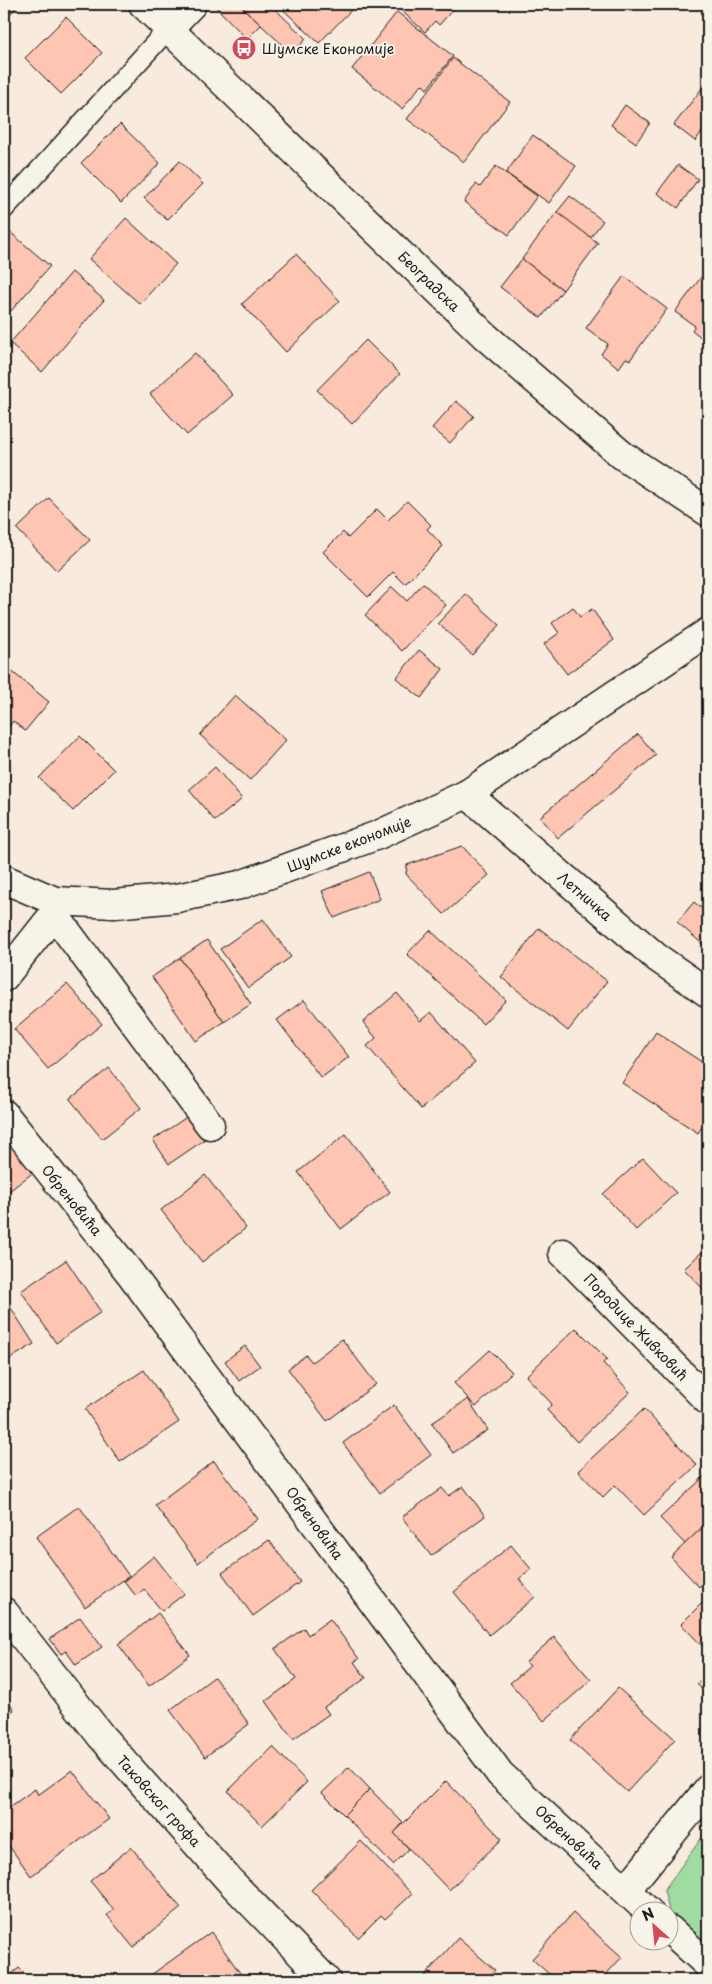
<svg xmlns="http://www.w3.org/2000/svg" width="712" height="1984" font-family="'Playpen Sans',sans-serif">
	<rect width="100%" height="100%" fill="#f8eadd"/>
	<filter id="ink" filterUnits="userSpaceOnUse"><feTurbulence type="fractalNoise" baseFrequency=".02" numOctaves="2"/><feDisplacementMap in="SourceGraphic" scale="10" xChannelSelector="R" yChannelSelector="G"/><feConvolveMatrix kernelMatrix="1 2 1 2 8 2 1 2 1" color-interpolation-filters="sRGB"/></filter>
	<g filter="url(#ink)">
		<polygon fill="#a0dba1" stroke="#5e7c5e" points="708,1829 708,1949 670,1915 664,1890"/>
		<g fill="#fdc5b2" stroke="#1c1c1c">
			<polygon points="4,4 19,4 4,21"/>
			<polygon points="213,4 239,4 261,25 247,39"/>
			<polygon points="247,4 270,4 306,39 292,54 243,8"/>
			<polygon points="277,4 357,4 319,43"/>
			<polygon points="396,4 458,4 439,25 435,21 425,32 395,5"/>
			<polygon points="397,12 453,56 427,89 422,84 402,109 352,69"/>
			<polygon points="66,17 102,53 61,94 25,58"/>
			<polygon points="453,58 510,102 464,162 407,119"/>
			<polygon points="705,84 708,86 708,124 695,141 674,125"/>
			<polygon points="625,105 650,123 636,143 611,125"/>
			<polygon points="120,124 160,163 121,203 81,163"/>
			<polygon points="533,135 576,166 549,203 506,173"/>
			<polygon points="180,161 203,184 167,220 144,198"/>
			<polygon points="678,165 698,179 678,208 657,193"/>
			<polygon points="496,166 537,196 509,235 464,202 476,184 480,187"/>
			<polygon points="570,196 603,221 590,238 557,212"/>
			<polygon points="557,212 598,243 563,290 522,259"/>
			<polygon points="126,218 176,264 140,304 89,259"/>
			<polygon points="4,227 50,266 11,311 4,305"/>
			<polygon points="296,254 340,301 286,352 242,304"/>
			<polygon points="522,259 563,290 541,318 500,287"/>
			<polygon points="708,268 708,343 692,330 695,326 675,312"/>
			<polygon points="72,272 104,300 42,372 10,343"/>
			<polygon points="624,276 667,309 630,360 626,358 619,368 601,354 608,344 586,328"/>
			<polygon points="366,340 400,374 352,424 317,390"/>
			<polygon points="195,353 233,395 187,435 150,394"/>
			<polygon points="456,401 474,416 450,443 432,428"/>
			<polygon points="49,498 90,540 57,571 17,529"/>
			<polygon points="407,501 431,525 427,529 443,546 405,584 393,572 368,597 323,552 343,532 348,538 377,509 388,520"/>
			<polygon points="423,583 446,605 402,651 365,615 392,587 407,601"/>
			<polygon points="466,594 500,625 472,655 438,623"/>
			<polygon points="573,607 580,617 592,609 614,640 567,674 544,644 559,633 552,623"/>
			<polygon points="419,650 443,669 421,698 396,678"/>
			<polygon points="4,665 49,702 25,731 13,721 4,733"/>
			<polygon points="235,695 286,740 250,780 200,735"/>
			<polygon points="638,734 656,755 558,838 540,817"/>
			<polygon points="80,736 114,770 73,811 39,778"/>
			<polygon points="215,767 242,799 215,821 189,790"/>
			<polygon points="462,846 489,875 444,914 406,874 407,865"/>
			<polygon points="369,872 380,899 334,918 322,891"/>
			<polygon points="694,902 708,914 707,948 677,922"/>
			<polygon points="263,919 291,957 248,988 220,949"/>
			<polygon points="539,928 607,981 568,1031 501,977"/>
			<polygon points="430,930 506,1000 483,1024 407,954"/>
			<polygon points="207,940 251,1004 224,1022 180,958"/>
			<polygon points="180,958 224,1022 196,1041 152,977"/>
			<polygon points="67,984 102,1024 48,1069 14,1029"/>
			<polygon points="397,993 420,1021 431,1012 475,1063 421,1109 367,1046 376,1038 363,1022"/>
			<polygon points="304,1000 349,1057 321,1078 277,1020"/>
			<polygon points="656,1032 708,1066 708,1118 698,1133 622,1083"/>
			<polygon points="109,1068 141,1108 102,1139 70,1099"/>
			<polygon points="188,1116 204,1140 169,1164 153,1140"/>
			<polygon points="4,1130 35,1171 4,1195"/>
			<polygon points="346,1134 390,1192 341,1229 298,1172"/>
			<polygon points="643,1158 676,1193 636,1230 603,1194"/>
			<polygon points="205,1175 246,1228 202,1262 161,1210"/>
			<polygon points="708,1246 708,1294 684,1269"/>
			<polygon points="66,1260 101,1312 56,1343 21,1291"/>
			<polygon points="4,1297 34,1344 5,1362 4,1360"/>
			<polygon points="576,1328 607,1359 603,1363 630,1392 577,1442 547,1410 552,1404 526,1376"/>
			<polygon points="342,1339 376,1384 327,1421 288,1369 306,1355 312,1362"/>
			<polygon points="245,1346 260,1366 239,1381 225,1361"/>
			<polygon points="490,1350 512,1372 476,1407 454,1383"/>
			<polygon points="144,1370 179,1422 120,1462 85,1409"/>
			<polygon points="468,1399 488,1430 453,1453 432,1423"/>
			<polygon points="394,1405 431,1455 380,1493 343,1443"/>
			<polygon points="644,1409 697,1465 644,1515 615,1485 603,1497 578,1471"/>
			<polygon points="214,1461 258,1519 198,1563 155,1505"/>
			<polygon points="708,1473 708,1522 685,1544 660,1518"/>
			<polygon points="463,1486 485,1516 431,1556 402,1517 442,1488 449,1496"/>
			<polygon points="79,1506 129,1576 85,1607 36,1537"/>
			<polygon points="708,1522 708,1578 699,1587 671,1557"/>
			<polygon points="269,1540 300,1582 253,1616 222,1573"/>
			<polygon points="511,1545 531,1569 519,1579 535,1597 489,1635 454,1592"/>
			<polygon points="154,1556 184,1594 162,1611 144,1589 136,1596 124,1581"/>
			<polygon points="702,1603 708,1609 708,1652 681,1624"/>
			<polygon points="158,1613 190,1655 149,1686 118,1644"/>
			<polygon points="80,1617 102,1647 76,1665 66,1651 61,1654 50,1639"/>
			<polygon points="330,1619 359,1659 354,1662 366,1678 324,1707 329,1714 293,1739 266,1701 296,1679 275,1649 304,1628 308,1635"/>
			<polygon points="554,1637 591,1680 544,1721 510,1683 530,1666 526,1662"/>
			<polygon points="708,1672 708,1696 697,1684"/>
			<polygon points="214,1677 249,1724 205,1757 170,1710"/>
			<polygon points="618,1688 675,1739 627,1792 570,1740"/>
			<polygon points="4,1693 14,1710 4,1717"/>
			<polygon points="273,1747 307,1782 262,1826 228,1791"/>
			<polygon points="349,1767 370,1789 344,1815 322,1793"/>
			<polygon points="72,1770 109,1819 31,1876 4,1839 4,1811 35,1789 38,1795"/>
			<polygon points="446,1781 502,1839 449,1890 394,1833"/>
			<polygon points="370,1789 403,1823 394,1833 409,1849 393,1865 344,1815"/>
			<polygon points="361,1841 412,1894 385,1919 381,1915 358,1938 311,1890"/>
			<polygon points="131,1847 181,1908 133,1947 107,1915 114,1910 90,1881"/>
			<polygon points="573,1913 622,1957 601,1980 556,1980 532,1959"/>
			<polygon points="211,1932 245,1980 144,1980"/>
			<polygon points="458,1938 495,1970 486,1980 421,1980"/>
			<polygon points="19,1968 30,1980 4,1980"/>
		</g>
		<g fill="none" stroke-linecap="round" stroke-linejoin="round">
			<defs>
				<polyline id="lane" points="4,209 169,28"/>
				<g id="street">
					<polyline points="169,28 192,4"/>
					<polyline points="467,794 656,957 708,993"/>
					<polyline points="54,914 210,1125"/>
					<polyline points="4,977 54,914 55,901"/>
					<polyline points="4,1114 130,1273 500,1774 649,1912"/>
					<polyline points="563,1253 708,1401"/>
					<polyline points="4,1612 101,1736 229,1880 326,1980"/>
					<polyline points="626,1890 708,1789"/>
					<polyline points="670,1930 708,1965"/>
				</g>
				<g id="secondary">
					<polyline points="143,4 485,336 622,455 708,512"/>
					<polyline points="4,879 55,901 114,904 177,898 240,885 378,835 467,794 708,632"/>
				</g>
			</defs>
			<use href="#lane" stroke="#1c1c1c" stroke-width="22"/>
			<use href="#street" stroke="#1c1c1c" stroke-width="31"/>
			<use href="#secondary" stroke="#1c1c1c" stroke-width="31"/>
			<use href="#lane" stroke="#f7f3e8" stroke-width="19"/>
			<use href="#street" stroke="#f7f3e8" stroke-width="28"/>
			<use href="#secondary" stroke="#f7f3e8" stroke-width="28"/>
		</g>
	</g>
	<defs>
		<symbol id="bus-disc" viewBox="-11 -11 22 22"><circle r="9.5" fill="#d1495b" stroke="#f7f3e8"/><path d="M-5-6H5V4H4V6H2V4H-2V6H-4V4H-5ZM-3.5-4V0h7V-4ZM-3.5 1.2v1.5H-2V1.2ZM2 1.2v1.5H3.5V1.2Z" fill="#fff"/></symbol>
	</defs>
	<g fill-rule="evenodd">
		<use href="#bus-disc" x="230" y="34" width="28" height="28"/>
	</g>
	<g text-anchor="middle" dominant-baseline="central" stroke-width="4" stroke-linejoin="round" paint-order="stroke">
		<g font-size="14" fill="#1c1c1c" stroke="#f7f3e8" text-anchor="start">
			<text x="262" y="48">Шумске Економије</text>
		</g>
		<g font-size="14" fill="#1c1c1c" stroke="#f7f3e8">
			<text transform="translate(429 281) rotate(44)">Београдска</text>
			<text transform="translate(349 844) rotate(-21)">Шумске економије</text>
			<text transform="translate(585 896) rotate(41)">Летничка</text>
			<text transform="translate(72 1200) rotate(51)">Обреновића</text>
			<text transform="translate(636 1327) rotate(46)">Породице Живковић</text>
			<text transform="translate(315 1523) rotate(54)">Обреновића</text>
			<text transform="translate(159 1801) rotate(48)">Таковског грофа</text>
			<text transform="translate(569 1837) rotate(43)">Обреновића</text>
		</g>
	</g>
	<rect width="712" height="1984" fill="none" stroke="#f7f3e8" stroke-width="20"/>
	<rect x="10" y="10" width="692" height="1964" fill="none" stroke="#1c1c1c" stroke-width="2" filter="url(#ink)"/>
	<g transform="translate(654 1926) rotate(333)"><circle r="24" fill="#f7f3e8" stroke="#9f9d96"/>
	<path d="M0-4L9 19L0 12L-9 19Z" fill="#d1495b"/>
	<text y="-8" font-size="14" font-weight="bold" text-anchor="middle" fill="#1c1c1c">N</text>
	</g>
</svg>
